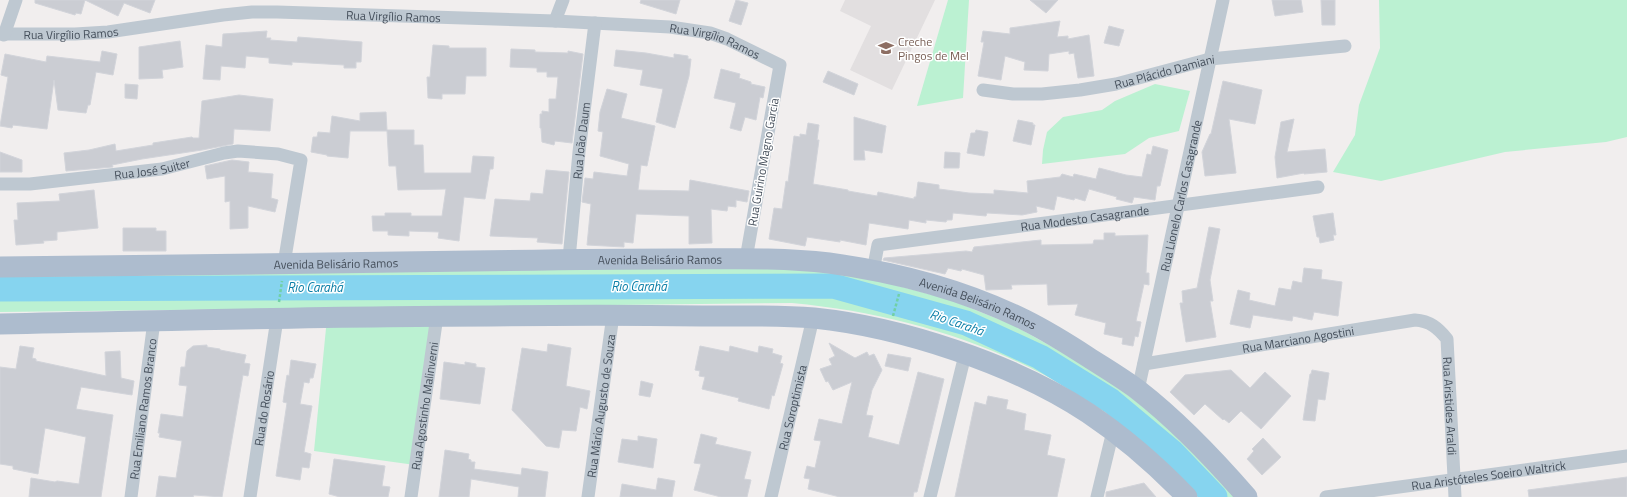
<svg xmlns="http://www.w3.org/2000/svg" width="1627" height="497" font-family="'Titillium Web',sans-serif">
	<rect width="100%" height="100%" fill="#f1eeee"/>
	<polygon fill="#e2dfe0" points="845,0 935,0 892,90 850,70 871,26 840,11"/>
	<g fill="#bbf1d2">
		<polygon points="948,0 969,0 963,98 917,106"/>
		<polygon points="1379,0 1627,0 1627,137 1606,142 1505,152 1381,181 1333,172 1355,135 1359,105 1380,48"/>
		<polygon points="1155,84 1190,91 1179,131 1149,138 1125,154 1042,164 1043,150 1047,132 1063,117 1102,110 1115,101"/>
		<path d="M757 266 821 271 883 282 948 299 1013 325 1103 375 1179 436 1235 497H1202C1093 378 951 318 792 303L0 312V273Z"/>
		<polygon points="437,316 415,465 314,451 327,318"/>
	</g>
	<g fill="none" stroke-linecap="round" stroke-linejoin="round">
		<polyline stroke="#86d4ef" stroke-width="25" points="0,289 833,286 966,323 1040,357 1111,401 1171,451 1215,497"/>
	</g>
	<g fill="#cbcdd3" stroke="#d2d4da">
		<polygon points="35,0 155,0 150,13 124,3 118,16 85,0 81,14 76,13 75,15 35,3"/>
		<polygon points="641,0 680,0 676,14 640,3"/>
		<polygon points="736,0 748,3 741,25 729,21"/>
		<polygon points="1030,0 1058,0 1046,13"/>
		<polygon points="1272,0 1301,0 1303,12 1275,16"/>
		<polygon points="1321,0 1335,0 1335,25 1322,25"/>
		<polygon points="1060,21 1057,37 1068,36 1068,39 1089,35 1094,76 1078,78 1074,53 1069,54 1069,51 1049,54 1048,71 1024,70 1025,62 1005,56 1001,80 978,76 984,42 981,42 983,31 1010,34 1010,28"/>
		<polygon points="1109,26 1124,30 1119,46 1104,43"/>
		<polygon points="267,31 266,38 271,38 270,40 297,42 298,37 362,42 361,62 356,62 356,68 344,68 344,65 292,62 292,65 269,63 269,58 246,56 245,68 221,66 220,80 203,79 206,45 222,47 223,34"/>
		<polygon points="180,41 183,67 162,70 163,78 139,79 139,47"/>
		<polygon points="433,45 449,46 449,48 486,48 486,76 466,76 465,94 442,94 442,99 428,98 427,77 430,77"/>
		<polygon points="511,49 535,50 535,52 568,53 568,51 583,54 572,143 555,141 554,145 542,142 541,128 540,128 540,114 542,114 542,111 549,112 549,99 556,99 558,77 547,77 547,72 537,72 537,68 510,67"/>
		<polygon points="616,50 646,53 674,58 674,54 688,56 688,59 691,59 689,76 675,128 656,122 663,89 640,85 643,70 614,66"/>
		<polygon points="102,51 117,54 113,75 96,72 90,105 88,105 86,113 58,110 54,80 47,129 13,125 12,128 0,126 8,77 1,75 5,54 46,62 47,56 100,62"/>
		<polygon points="721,69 740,74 739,78 751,82 751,84 765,87 763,98 760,97 756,120 745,117 741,131 730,128 736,103 714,98"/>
		<polygon points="828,71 858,84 854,95 823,82"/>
		<polygon points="1223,81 1262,90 1255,124 1229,119 1236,173 1205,176 1202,152 1210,134 1211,134"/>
		<polygon points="125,84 138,85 137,99 125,98"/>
		<polygon points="607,89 627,94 621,118 655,126 647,166 641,165 638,190 689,191 690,180 749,191 747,202 736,200 736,207 728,206 727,211 711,209 712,243 689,244 689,216 636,214 633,243 624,242 624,247 587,245 591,204 582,202 585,178 593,179 594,172 627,176 629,164 600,156 603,132 598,131 600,112"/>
		<polygon points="239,95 273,99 270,131 234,129 233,144 202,150 142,159 112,165 113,167 66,171 64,153 89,150 115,144 116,151 153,145 153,143 192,137 193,138 199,138 202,101"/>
		<polygon points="386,112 387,130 414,130 414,145 423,145 424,173 471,173 473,156 494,157 493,169 490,169 485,199 464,197 459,241 438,238 439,232 409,231 409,236 388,235 388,231 373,231 372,216 385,216 385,213 411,213 411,216 442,216 446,189 398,190 396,166 389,166 387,131 350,131 348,158 327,156 327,155 311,152 313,137 317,137 318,132 330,133 332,116 360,121 360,113"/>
		<polygon points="854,117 886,126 882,153 864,150 865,160 854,160"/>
		<polygon points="1294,119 1287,152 1325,149 1327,172 1304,174 1304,173 1277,178 1275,157 1281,122"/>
		<polygon points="1018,120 1033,123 1033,125 1035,125 1031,145 1013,141"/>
		<polygon points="808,123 819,125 817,140 819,140 813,184 848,190 848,191 877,196 878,192 914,199 914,197 916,197 918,182 939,185 939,189 969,193 994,194 994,190 1028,193 1027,181 1060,177 1062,174 1073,177 1074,174 1096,179 1099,168 1126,175 1142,177 1147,154 1151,155 1153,146 1168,150 1160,186 1157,186 1155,200 1134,197 1132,203 1116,199 1117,197 1089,189 1085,201 1075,198 1074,200 1057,196 1054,210 1036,206 1037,212 1022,215 987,213 986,216 953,213 952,220 947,220 946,222 926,220 926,223 909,220 908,229 869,223 866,245 840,240 840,242 807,237 805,246 769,239 774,208 782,209 786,181 788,182 794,136 800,137 800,134 806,135"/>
		<polygon points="976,130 988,132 984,156 967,153 971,133 975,133"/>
		<polygon points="0,152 22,160 22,172 0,172"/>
		<polygon points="945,152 960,153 959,168 944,168"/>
		<polygon points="232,160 249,162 248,172 273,174 271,198 278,200 275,212 248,206 248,228 230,229 230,201 225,202 225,176 207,179 205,166"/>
		<polygon points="546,170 569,172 562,244 537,242 538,238 490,236 495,199 530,201 531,193 543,194"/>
		<polygon points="94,190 98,228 57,232 57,240 43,241 44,243 16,245 14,220 18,220 17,203 60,201 59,194"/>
		<polygon points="1333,213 1336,235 1333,235 1334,240 1320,243 1319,237 1317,237 1313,216"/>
		<polygon points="1209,227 1220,229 1210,280 1213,301 1210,301 1216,337 1186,342 1180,303 1183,303 1182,291 1197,288"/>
		<polygon points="123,228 156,228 156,231 166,231 166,251 123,251"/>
		<polygon points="1104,233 1115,233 1115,236 1148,235 1146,273 1149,273 1149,285 1144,284 1136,321 1141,322 1138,337 1135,336 1133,346 1122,344 1123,338 1104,334 1106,323 1075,315 1078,304 1048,305 1047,284 1011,285 1012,289 986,290 984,275 962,269 961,271 948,268 945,274 883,260 884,258 966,251 972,252 974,247 1041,240 1041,245 1093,244 1094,240 1104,240"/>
		<polygon points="1304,268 1322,270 1321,279 1342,282 1338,316 1314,312 1312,320 1293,316 1292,321 1253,315 1250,328 1230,324 1238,290 1250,293 1249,300 1275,306 1279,288 1291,290 1293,281 1302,283"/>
		<polygon points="829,343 855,358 867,352 869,356 874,354 882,370 872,390 866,415 873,416 868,437 899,445 918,372 944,379 917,492 914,492 913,497 840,497 808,489 810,479 804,478 807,466 815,468 821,441 814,440 819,419 842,424 852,382 833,390 828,381 826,382 820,369 832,365 829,359 835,356"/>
		<polygon points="548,344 571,348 566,386 590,391 587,409 580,407 576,431 562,430 559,448 546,446 512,410 522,348 547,352"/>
		<polygon points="207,345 207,347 220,349 220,350 246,355 244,363 250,364 248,376 243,375 222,497 194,495 193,497 156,497 159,476 176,478 182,441 159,437 160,433 158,433 161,414 183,417 187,386 179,385 181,367 185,367 187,351 193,346"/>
		<polygon points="20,346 34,348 32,358 36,359 36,361 106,376 105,352 120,351 121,378 134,381 132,395 81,387 76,409 113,415 101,497 29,497 31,478 55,482 57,481 79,484 86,437 45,428 38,474 13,469 13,466 0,464 0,367 16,369"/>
		<polygon points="700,346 729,352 730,346 758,353 759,346 773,349 772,353 782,356 780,363 783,364 778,382 774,396 772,395 769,409 738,401 739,398 702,389 705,377 699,376 700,371 695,370"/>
		<polygon points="888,354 911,358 908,371 885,366"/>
		<polygon points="291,360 316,364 313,378 310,378 309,383 304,382 300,404 312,406 304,452 311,454 309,468 302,467 300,480 276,476 287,403 283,402 285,388 287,375 289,376"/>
		<polygon points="444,362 465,365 465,362 476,364 476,367 485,368 480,404 440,399"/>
		<polygon points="1231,370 1250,388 1265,372 1291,396 1261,429 1241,411 1229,423 1224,419 1223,420 1205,404 1194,415 1170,392 1185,375"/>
		<polygon points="1312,370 1329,373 1325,400 1318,399 1315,421 1303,420 1310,374 1311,374"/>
		<polygon points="641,381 653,384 650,397 639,395"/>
		<polygon points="988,396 1008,400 1006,409 1026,414 1024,430 1051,435 1047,455 1065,459 1057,497 955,497 975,402 986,405"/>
		<polygon points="701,434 717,438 715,444 751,452 744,479 751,480 747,497 721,497 694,490 701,464 694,463"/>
		<polygon points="638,436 657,439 653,468 618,462 622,439 638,441"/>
		<polygon points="1263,438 1281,457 1262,475 1247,459 1254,451 1252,449"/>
		<polygon points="445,450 469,454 468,459 471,460 471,462 475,462 474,469 521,475 522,468 548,472 545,497 518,497 519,487 471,479 469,497 439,497"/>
		<polygon points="334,459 385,466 382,486 390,487 388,497 340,497 329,494"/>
		<polygon points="1627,477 1627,497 1529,497 1528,490"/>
		<polygon points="658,478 675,481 672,497 620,497 622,484 656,490"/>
		<polygon points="1144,483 1156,497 1106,497 1106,492"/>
	</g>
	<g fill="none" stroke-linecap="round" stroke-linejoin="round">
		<g stroke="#71d0a6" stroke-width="2.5" stroke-dasharray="3 2" stroke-linecap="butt">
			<polyline points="279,302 282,281"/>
			<polyline points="893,316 899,294"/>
		</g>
		<g stroke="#bec8d1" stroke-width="13">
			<polyline points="555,21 563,0"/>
			<path id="s1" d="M0 34H75L108 32 223 15 252 12H277L555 21 670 27 710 33 727 39 780 65 746 259"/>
			<polyline points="4,35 16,0"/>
			<path id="s2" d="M983 90 1013 94H1042L1080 90 1116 84 1210 59 1345 46"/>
			<path id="s3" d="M0 184H30L162 169 224 153 238 151 278 154 301 160 284 264"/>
			<path id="s4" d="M569 259 579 152 595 23"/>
			<path id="s5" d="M873 271 878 245 1318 187"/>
			<path id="s6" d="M1144 364 1415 320C1430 321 1438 328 1447 339L1455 497"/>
			<path id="s7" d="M1138 390 1223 0"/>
			<path id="s8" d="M131 497 154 321"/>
			<path id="s9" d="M250 497 277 319"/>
			<path id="s10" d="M411 497 437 316"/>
			<path id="s11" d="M588 497 613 315"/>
			<path id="s12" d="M771 497 813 318"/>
			<polyline points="930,497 965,355"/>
			<polyline points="1097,497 1113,431"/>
			<path id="s13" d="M1326 497 1627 456"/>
		</g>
		<g stroke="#adbcce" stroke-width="21">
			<path id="s14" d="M0 267C157 265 314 264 471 261 539 260 608 259 676 259 727 259 778 257 829 263 896 272 964 290 1025 320 1047 331 1068 344 1088 357 1105 368 1122 378 1138 390 1178 421 1214 459 1247 497"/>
			<path d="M0 324C164 321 327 316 491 316 561 315 632 315 702 316 739 316 777 315 814 318 901 327 1014 364 1088 413 1124 437 1157 466 1187 497"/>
		</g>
	</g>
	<defs>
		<symbol id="school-bare" viewBox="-9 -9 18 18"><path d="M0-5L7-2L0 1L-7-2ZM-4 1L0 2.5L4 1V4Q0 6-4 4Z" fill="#8d6e63" stroke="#fff" stroke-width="2.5" paint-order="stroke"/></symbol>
	</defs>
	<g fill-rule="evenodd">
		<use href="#school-bare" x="875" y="37" width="22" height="22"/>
	</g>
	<g text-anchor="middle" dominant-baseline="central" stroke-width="3" stroke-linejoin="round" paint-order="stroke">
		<g font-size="12" fill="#46505c" stroke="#fff">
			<text stroke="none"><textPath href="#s1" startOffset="395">Rua Virgílio Ramos</textPath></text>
			<text stroke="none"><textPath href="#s1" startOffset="71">Rua Virgílio Ramos</textPath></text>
			<text stroke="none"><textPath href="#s1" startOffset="719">Rua Virgílio Ramos</textPath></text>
			<text stroke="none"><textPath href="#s2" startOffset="184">Rua Plácido Damiani</textPath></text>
			<text stroke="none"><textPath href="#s4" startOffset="119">Rua João Daum</textPath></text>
			<text transform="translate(763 162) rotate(-80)">Rua Guirino Magno Garcia</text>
			<text stroke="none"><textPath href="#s3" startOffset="153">Rua José Suiter</textPath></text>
			<text stroke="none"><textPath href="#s7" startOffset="199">Rua Lionelo Carlos Casagrande</textPath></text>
			<text stroke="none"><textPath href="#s5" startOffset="235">Rua Modesto Casagrande</textPath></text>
			<text stroke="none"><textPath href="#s14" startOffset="660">Avenida Belisário Ramos</textPath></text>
			<text stroke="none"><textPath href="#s14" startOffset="336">Avenida Belisário Ramos</textPath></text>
			<text stroke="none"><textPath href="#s14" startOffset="984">Avenida Belisário Ramos</textPath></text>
			<text stroke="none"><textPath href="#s6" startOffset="156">Rua Marciano Agostini</textPath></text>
			<text stroke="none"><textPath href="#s10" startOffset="92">Rua Agostinho Malinverni</textPath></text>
			<text stroke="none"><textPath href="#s11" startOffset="92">Rua Mário Augusto de Souza</textPath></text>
			<text stroke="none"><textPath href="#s6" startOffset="380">Rua Aristides Araldi</textPath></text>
			<text stroke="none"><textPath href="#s9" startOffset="90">Rua do Rosário</textPath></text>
			<text stroke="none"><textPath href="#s12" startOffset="92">Rua Soroptimista</textPath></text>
			<text stroke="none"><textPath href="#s8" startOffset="89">Rua Emiliano Ramos Branco</textPath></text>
			<text stroke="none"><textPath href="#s13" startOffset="164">Rua Aristóteles Soeiro Waltrick</textPath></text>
		</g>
		<g font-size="12" fill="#785e54" stroke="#fff" text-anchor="start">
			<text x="898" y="41">Creche<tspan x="898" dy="14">Pingos de Mel</tspan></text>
		</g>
		<g font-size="13" font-style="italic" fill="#087da6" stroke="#fff">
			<text x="639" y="286">Rio Carahá</text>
			<text x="315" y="287">Rio Carahá</text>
			<text transform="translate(957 322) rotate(19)">Rio Carahá</text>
		</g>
	</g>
</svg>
